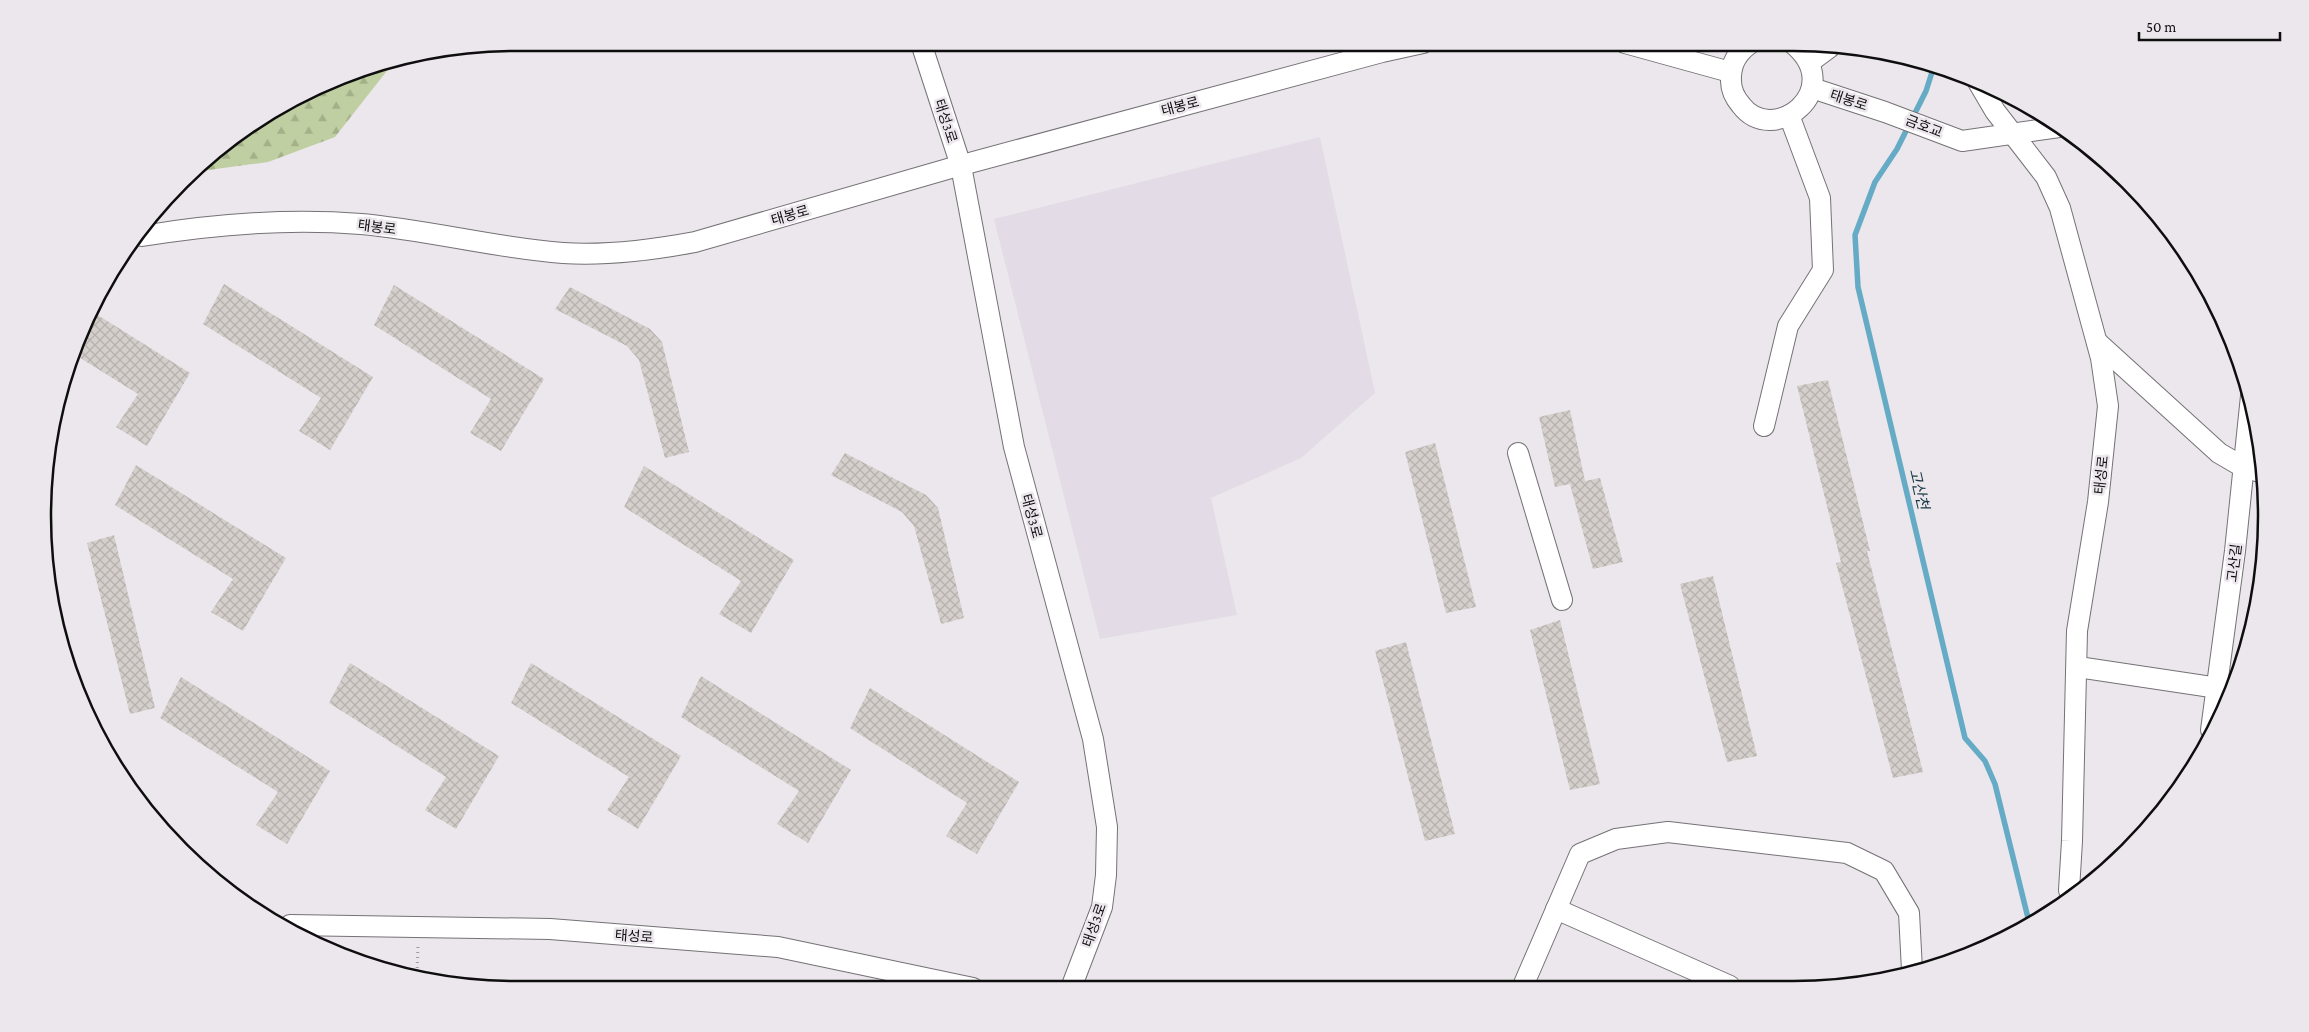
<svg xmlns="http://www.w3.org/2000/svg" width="2309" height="1032" font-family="'Crimson Pro','Noto Sans KR',serif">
	<defs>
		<pattern id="forest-firs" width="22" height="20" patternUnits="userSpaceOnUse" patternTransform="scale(1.25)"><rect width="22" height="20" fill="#bfcfa1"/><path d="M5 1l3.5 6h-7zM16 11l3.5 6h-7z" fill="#a3b189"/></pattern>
		<pattern id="building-cross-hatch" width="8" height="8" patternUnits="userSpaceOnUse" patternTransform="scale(1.25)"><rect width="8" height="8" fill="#d5cfcc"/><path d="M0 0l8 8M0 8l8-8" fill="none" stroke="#b6b1ae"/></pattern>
	</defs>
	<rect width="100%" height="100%" fill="#ebe7ec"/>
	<polygon fill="#e3dbe6" points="1320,137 1375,393 1301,458 1211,498 1237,615 1100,639 994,219"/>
	<polygon fill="url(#forest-firs)" points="393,63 335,137 268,162 194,172 204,160 280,106 364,68"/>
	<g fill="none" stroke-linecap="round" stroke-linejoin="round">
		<polyline stroke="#66abc5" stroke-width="5.5" points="1934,66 1926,91 1897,149 1875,182 1855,235 1858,287 1965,738 1985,761 1995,784 2029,922"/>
	</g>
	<g fill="url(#building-cross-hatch)">
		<polygon points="224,284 373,377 330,450 299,431 321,398 203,324"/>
		<polygon points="394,285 544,379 501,451 470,433 491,399 374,325"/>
		<polygon points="570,287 650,329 662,342 689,452 665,458 639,360 627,346 555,309"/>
		<polygon points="93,312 190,373 147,446 116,427 138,394 77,356"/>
		<polygon points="1828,380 1870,551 1867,551 1923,772 1893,778 1836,563 1841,562 1797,386"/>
		<polygon points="1570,410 1585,481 1600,478 1623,562 1593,569 1570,484 1555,487 1539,417"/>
		<polygon points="1435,443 1476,607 1446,613 1405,452"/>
		<polygon points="845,453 926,495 938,508 964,618 941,624 914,526 902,512 831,475"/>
		<polygon points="136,465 286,558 243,631 211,612 233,579 115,505"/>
		<polygon points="644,466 794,560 751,633 719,614 741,581 624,507"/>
		<polygon points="114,535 155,708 130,714 87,543"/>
		<polygon points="1713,576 1757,756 1727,762 1680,584"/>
		<polygon points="1560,620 1600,784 1570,790 1530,630"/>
		<polygon points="1406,642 1455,834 1425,841 1375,651"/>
		<polygon points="350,663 499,756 456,829 425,810 446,777 329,703"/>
		<polygon points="531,663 681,756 638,829 607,810 629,777 511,703"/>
		<polygon points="701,676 851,770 808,843 777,824 799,791 681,717"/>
		<polygon points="181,677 330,771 287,844 256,825 278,792 160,718"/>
		<polygon points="870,688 1019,782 977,854 946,836 967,803 850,728"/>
	</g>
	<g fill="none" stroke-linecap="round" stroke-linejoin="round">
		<defs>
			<g id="minor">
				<polyline points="921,43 961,166 1014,447 1093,739 1107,827 1106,875 1102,907 1071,988"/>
				<polyline points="1625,43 1730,72"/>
				<path d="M1751 43C1737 52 1730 64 1731 81 1731 90 1735 98 1741 105 1773 148 1849 89 1792 43"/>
				<polyline points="1810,62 1829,48"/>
				<polyline points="1978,82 1995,111 2046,177 2060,208 2101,358 2108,406 2098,502 2077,631 2072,841 2069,890 2071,897"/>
				<polyline points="1812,88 1885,112 1962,141 2059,127"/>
				<path d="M142 236C215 224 287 218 361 224 429 230 495 248 563 253 607 256 652 250 695 242L951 168 1382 52 1423 43"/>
				<polyline points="2097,342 2219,453 2243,467 2263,473"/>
				<polyline points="1764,426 1788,326 1823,270 1820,198 1789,115"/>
				<polyline points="1518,453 1562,600"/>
				<polyline points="2078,667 2218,688"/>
				<polyline points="2211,730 2235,551 2251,396"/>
				<polyline points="1556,909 1730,986"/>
				<polyline points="290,925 550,929 778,947 973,988"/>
				<polyline points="1523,986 1580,854 1616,839 1668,832 1847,853 1884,871 1909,913 1912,970"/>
			</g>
		</defs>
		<use href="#minor" stroke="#757276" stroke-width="22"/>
		<polyline stroke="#9d9a9e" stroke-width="3" stroke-dasharray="1 4" stroke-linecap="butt" points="417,973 418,945"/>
		<use href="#minor" stroke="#fff" stroke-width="20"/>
	</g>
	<g text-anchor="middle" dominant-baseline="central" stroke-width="5" stroke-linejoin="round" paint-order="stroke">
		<g font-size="14" fill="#0f0e0f" stroke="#ebe7ec">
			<text transform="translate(1849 100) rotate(18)">태봉로</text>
			<text transform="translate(1180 106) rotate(-15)">태봉로</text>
			<text transform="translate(946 121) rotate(72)">태성3로</text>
			<text transform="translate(1924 126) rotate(21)">금호교</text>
			<text transform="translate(790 215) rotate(-16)">태봉로</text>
			<text transform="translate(377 227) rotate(7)">태봉로</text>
			<text transform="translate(2101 475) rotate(-84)">태성로</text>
			<text transform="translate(1032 516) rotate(75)">태성3로</text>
			<text transform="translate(2234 563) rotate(-83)">고산길</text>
			<text transform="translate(1094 925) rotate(-71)">태성3로</text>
			<text transform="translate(634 936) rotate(4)">태성로</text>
		</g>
		<g font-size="15" font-style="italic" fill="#143541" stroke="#ebe7ec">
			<text transform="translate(1919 489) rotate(77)">고산천</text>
		</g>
	</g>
	<path d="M0 0H2309V1032H0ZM516 51H1793A465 465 0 0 1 2258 516V516A465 465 0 0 1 1793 981H516A465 465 0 0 1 51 516V516A465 465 0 0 1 516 51Z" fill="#ebe7ec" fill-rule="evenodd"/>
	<path fill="none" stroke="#0f0e0f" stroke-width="2.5" d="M516 51H1793A465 465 0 0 1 2258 516V516A465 465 0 0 1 1793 981H516A465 465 0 0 1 51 516V516A465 465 0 0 1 516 51Z"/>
	<path d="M2139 32v8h141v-8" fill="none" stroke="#0f0e0f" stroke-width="2.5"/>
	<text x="2146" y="32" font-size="15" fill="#0f0e0f" stroke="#ebe7ec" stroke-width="4" paint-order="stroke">50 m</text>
</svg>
